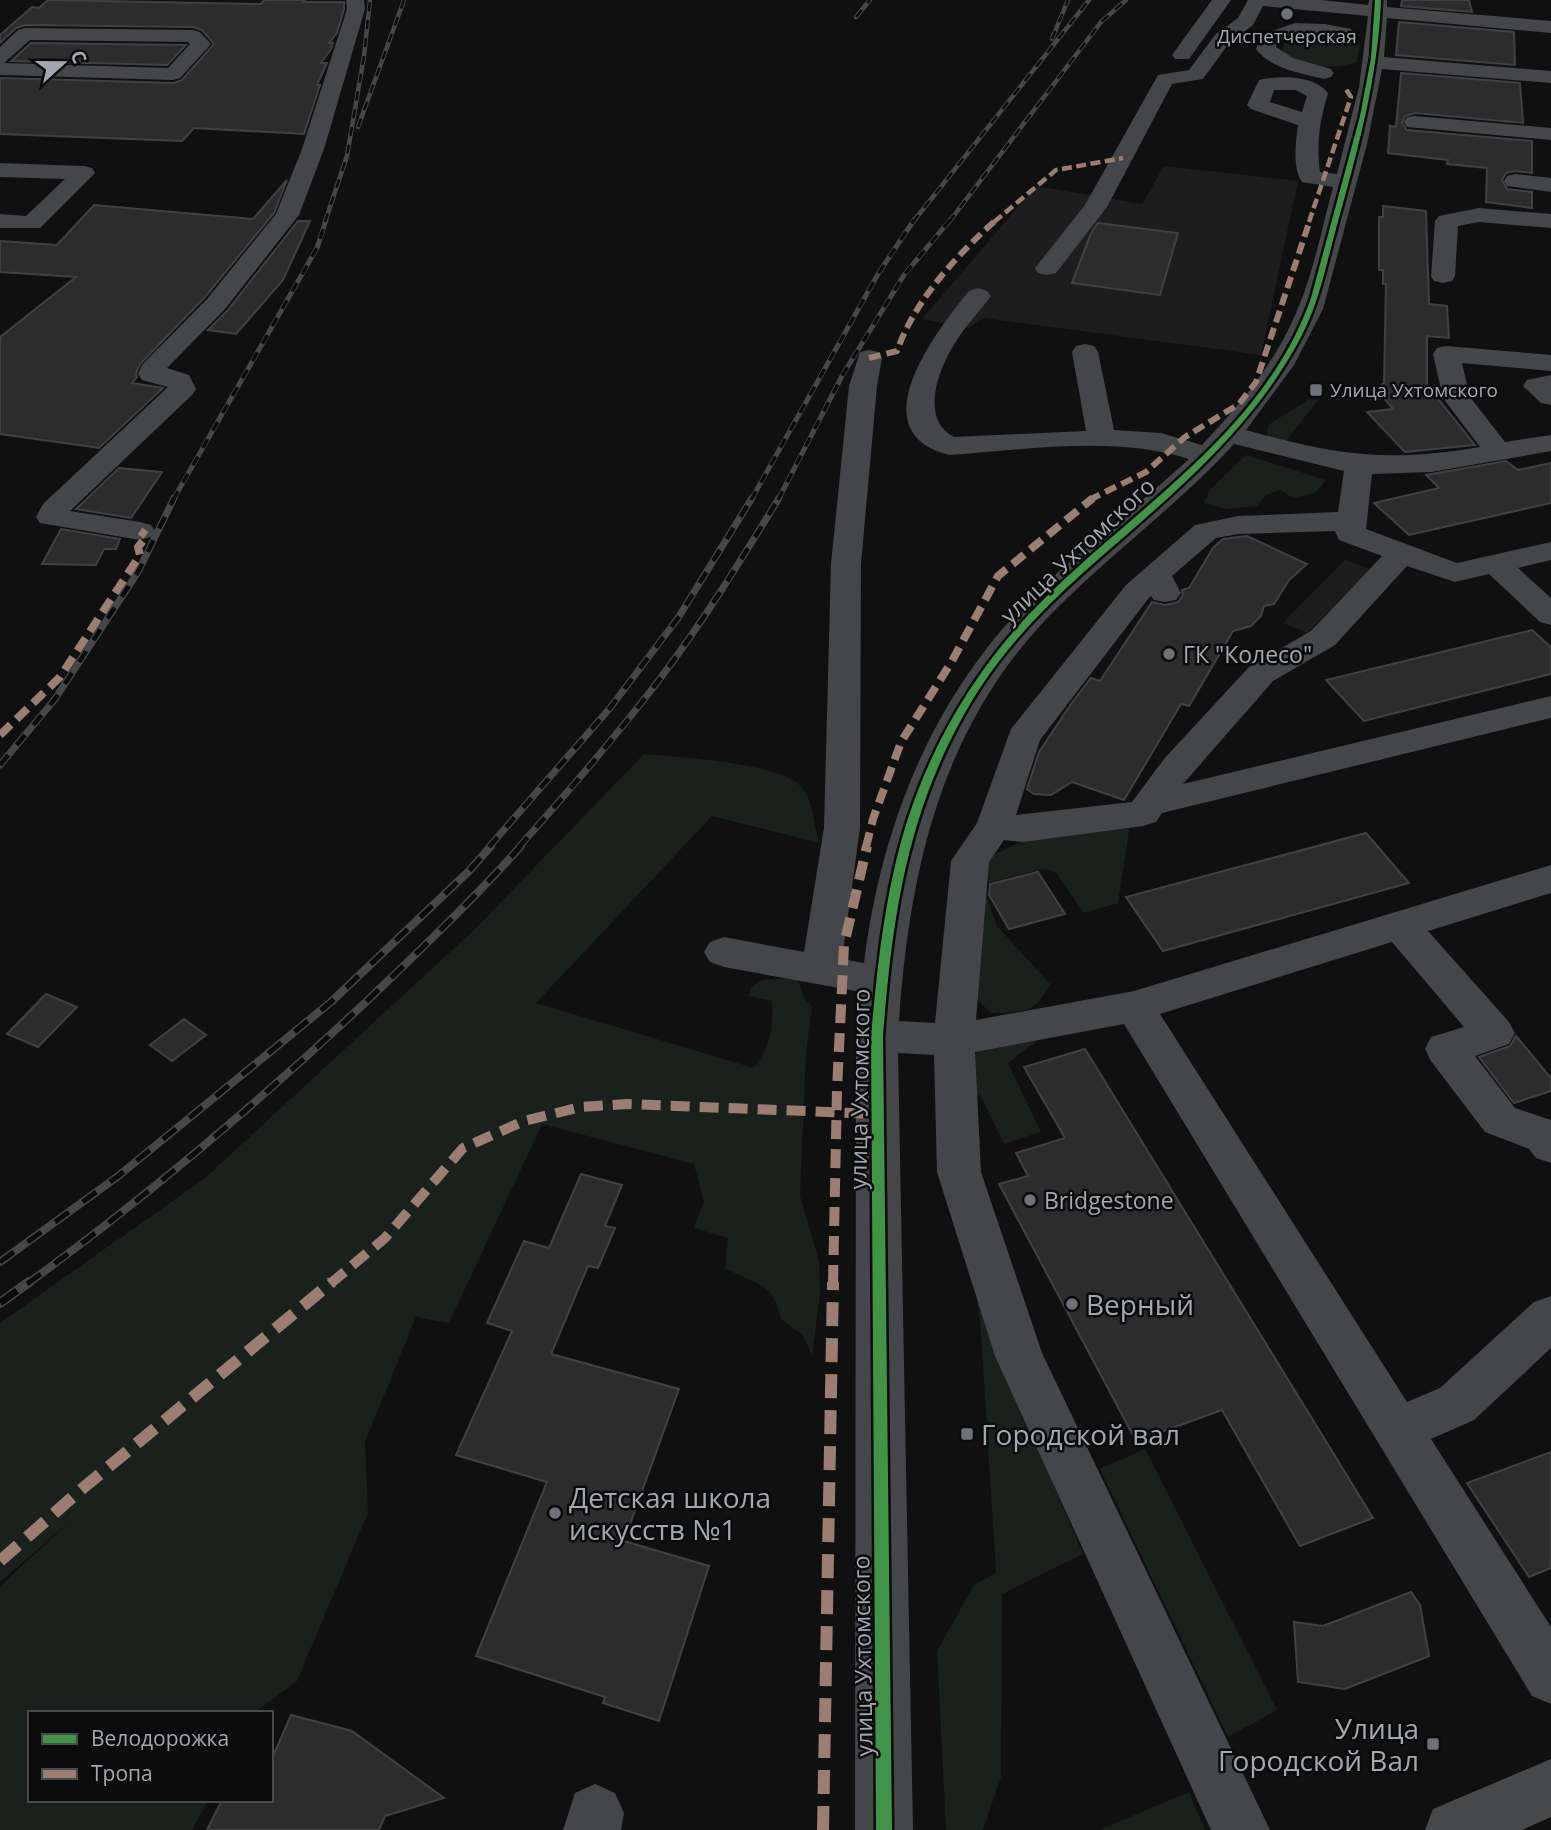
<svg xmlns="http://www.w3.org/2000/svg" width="1551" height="1830" font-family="'Open Sans',sans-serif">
	<rect width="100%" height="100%" fill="#101010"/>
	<g fill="#1d1d1e">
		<polygon points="1164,166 1298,181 1261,355 984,318 968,328 922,319 1036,186 1142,204"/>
		<polygon points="1345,560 1369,569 1308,633 1283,623"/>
	</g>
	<g fill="#1a201b">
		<path d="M1292 35C1315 36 1338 34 1360 44L1357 62C1335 71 1300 67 1282 51L1286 40Z"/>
		<polygon points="1309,399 1318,400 1283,445 1267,436 1268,425"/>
		<polygon points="1246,455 1326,480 1315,493 1293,498 1280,490 1266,495 1257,506 1227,509 1204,503 1210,490"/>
		<path d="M644 754C678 757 773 763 797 783 813 795 814 825 819 843L712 816 536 1003 754 1068C771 1043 773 1031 772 1001L748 996 751 987 762 980 797 978 804 998 812 1007 806 1054 800 1196 819 1261 820 1295 812 1356 803 1335 781 1319C772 1279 756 1286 725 1268L728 1238 694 1228 704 1202 694 1164 542 1124 449 1323 416 1317 365 1442 368 1513 297 1681 254 1713H30V1800H208L192 1830H0V1586L72 1520 0 1582V1323L205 1178 475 929Z"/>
		<path d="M1130 824 1118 903 1084 913 1056 873 1043 869 982 884 997 926 1050 984C1034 1015 1023 1012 991 1013L973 996 977 882 986 858 1021 842Z"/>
		<polygon points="1039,1039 1008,1063 1041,1132 1004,1144 980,1095 966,1098 964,1061 985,1048"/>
		<polygon points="959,1191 1001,1359 1083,1554 1002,1594 1001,1777 983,1830 946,1830 937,1651 974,1585 996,1573 980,1318"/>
		<polygon points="1145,1449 1277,1710 1228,1737 1100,1469"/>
		<polygon points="1189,1792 1205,1830 1099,1830"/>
	</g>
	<g fill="#2c2c2d" stroke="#404143" stroke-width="2">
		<polygon points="48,0 261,4 264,0 305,0 303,2 344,2 344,9 337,33 329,43 333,43 331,49 321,63 327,63 317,85 320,85 304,134 194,128 182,141 0,134 0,78 174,83 182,80 214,44 202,30 193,27 25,25 16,28 0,43 0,35 32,7 39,8"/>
		<polygon points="1402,0 1469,0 1472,12 1401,6"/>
		<polygon points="1399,22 1514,32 1515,65 1396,55"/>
		<polygon points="31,43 186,45 167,65 11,61"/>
		<polygon points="1401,73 1520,83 1523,123 1415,113 1405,116 1402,123 1407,130 1532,141 1532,173 1514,171 1506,173 1502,180 1507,189 1532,192 1532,208 1486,202 1487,168 1447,164 1448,160 1388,153 1390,126 1396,127"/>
		<polygon points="287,180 274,213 205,297 140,364 136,373 137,377 132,383 163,388 99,448 0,434 0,337 76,277 0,272 0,241 57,245 94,205 253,219"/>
		<polygon points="1383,206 1426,211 1429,304 1447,306 1449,338 1427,336 1427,385 1475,445 1405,452 1367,412 1393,409 1376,388 1384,383 1386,284 1383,284 1383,270 1379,270 1379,217 1383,217"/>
		<polygon points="298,221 310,221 283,280 236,334 208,330 227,311"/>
		<polygon points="1098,223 1178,233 1160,295 1072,283 1091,233"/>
		<polygon points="1506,461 1518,470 1551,463 1551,503 1409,535 1374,503 1439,488 1426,475"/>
		<polygon points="119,468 162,472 131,518 76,509"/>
		<polygon points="61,529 120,539 116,549 104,549 96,565 42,564"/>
		<polygon points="1247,536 1307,564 1289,580 1274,604 1264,606 1261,616 1251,626 1233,631 1189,706 1181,704 1124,800 1072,782 1051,795 1034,794 1027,789 1039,752 1071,704 1091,678 1100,681 1152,602 1165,605 1178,602 1183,595 1182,590 1189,588 1213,548 1223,539"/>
		<polygon points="1532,630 1551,647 1551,674 1364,721 1326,680"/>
		<polygon points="1366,833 1409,883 1163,951 1126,897"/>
		<polygon points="1038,872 1065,914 1009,929 989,895 990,884"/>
		<polygon points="46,994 77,1007 38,1047 7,1034"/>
		<polygon points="184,1019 206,1035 172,1061 150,1045"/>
		<polygon points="1516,1036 1551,1078 1551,1091 1514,1103 1479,1057 1510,1046"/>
		<polygon points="1085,1049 1373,1518 1300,1546 1222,1410 1136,1441 999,1184 1028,1176 1016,1153 1065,1138 1024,1067"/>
		<polygon points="581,1174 622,1185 605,1226 615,1228 598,1268 588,1266 551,1354 679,1389 624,1541 709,1566 659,1721 603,1703 605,1697 476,1656 547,1482 456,1455 512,1331 487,1323 524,1241 549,1248"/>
		<polygon points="1551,1452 1551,1568 1529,1577 1467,1483"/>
		<polygon points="1411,1592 1420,1605 1429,1656 1345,1689 1298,1682 1294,1622 1323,1626"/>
		<polygon points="291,1715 352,1731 444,1798 385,1816 379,1830 207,1830 222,1800 271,1800 271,1761"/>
	</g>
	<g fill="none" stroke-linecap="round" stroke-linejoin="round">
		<g fill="#444649" fill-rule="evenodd">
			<polygon points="346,0 364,0 365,9 324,149 299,215 225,309 167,368 189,375 196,389 192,395 70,511 140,522 151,525 155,531 151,537 140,540 40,523 36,517 43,504 168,387 142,380 138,374 142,365 207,299 276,214 302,149 347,9"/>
			<polygon points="1212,0 1231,0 1189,59 1175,59 1172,55"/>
			<path d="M1248 0H1321L1368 5 1369 0H1387V7L1551 21V33L1387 18 1384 57 1551 71V83L1382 69 1367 144 1323 309 1294 365 1246 430C1335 455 1387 463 1480 447L1443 398 1433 354 1437 348 1446 346 1551 355V371L1462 363 1470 397 1505 442 1551 435V451L1431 472 1372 474 1366 529 1457 563 1551 542V560L1518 568 1551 598V625L1540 622 1489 574 1455 582 1407 566 1335 645 1273 681 1183 784 1551 696V718L1162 813 1156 822 1143 826 1023 842 1004 840 989 862 976 1020 1134 991 1551 865V893L1428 931 1509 1022 1515 1033 1509 1044 1475 1056 1515 1108 1551 1120V1163L1536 1158 1529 1149 1485 1132 1431 1061 1425 1049 1431 1037 1464 1027 1392 942 1160 1014 1407 1402 1440 1388 1534 1302 1551 1296V1348L1474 1420 1431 1439 1551 1627V1704L1532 1696 1124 1024 975 1052 981 1172 1042 1353 1270 1830H1211L995 1356 937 1172 934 1055 898 1053 913 1830H855L856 1036 861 992 724 967 710 962 704 952 710 942 724 937 804 952 824 828 831 564 849 386 860 352 869 350 878 352 882 358 877 386 861 564 860 828 842 959 864 963C881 826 932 698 1030 599 1080 549 1137 507 1189 459 1113 435 1027 450 949 455 857 432 938 329 969 291L978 288 987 291 991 296C980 311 967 324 957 340 940 365 918 419 954 437L1086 431 1072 352 1076 346 1085 344 1094 346 1098 352 1114 430 1161 433 1202 445C1237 408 1271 368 1292 322 1312 280 1321 232 1333 187L1302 182C1292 167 1296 141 1298 125L1251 109 1247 105 1259 80C1279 75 1315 75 1328 93 1320 120 1316 144 1320 172L1337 174 1359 87 1368 16 1263 6 1253 25 1229 43 1203 79 1172 84 1107 207 1056 273 1047 275 1038 273 1035 268 1085 205 1158 75 1189 70 1215 35 1238 18ZM1274 90H1296L1307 96 1302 112 1270 102ZM1234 444 1344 471 1338 512 1238 516 1195 525 1126 585 1011 729 977 823 951 861 935 1023 899 1021C910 866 942 724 1055 610 1113 552 1179 504 1234 444ZM1335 531 1339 540 1382 556 1311 631 1249 667 1164 759 1132 802 1016 815 1040 740 1148 599 1151 596 1154 600 1165 602 1176 600 1181 593 1172 576 1216 538 1238 534Z"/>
			<path d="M1295 23 1325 24 1351 29 1354 33C1345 43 1300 29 1277 42L1276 47 1293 58 1331 69 1334 73 1331 77 1324 79C1301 73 1271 69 1256 49L1261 35Z"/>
			<path d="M25 28 193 30 200 32 211 44 180 78 173 80 0 75V47L18 30ZM30 40 188 42 190 44 168 68 4 63Z"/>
			<polygon points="1415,116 1551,128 1551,140 1407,127 1404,122 1407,117"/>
			<polygon points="0,163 84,166 92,168 95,173 40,228 0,228 0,214 26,216 65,179 0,177"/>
			<polygon points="1515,174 1551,178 1551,192 1507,186 1504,181 1507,176"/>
			<polygon points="1479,208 1551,214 1551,228 1479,222 1458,226 1455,276 1452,281 1443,283 1434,281 1431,276 1435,221 1439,216"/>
			<polygon points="1551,375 1551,405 1541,403 1523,386 1527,380"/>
			<polygon points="595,1784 615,1793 624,1813 621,1830 563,1830 575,1793"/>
		</g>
		<polygon fill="#47484a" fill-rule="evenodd" points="1551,1759 1551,1817 1522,1830 1425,1830 1433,1809"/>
		<defs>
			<g id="rail-far4">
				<polyline points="856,17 870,0"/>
				<polyline points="1052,39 1068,0"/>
				<polyline points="358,127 404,0"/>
				<polyline points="325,222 347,156 364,56 370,0"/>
				<polyline points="913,222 1089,0"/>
				<polyline points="949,222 1101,22 1126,0"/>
			</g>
			<g id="rail-far3">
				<polyline points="173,500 317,248 326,220"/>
				<polyline points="751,500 878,274 914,220"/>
				<polyline points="778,500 842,376 904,275 950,220"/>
			</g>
			<g id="rail-far2">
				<polyline points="0,765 55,699 138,572 174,498"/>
				<polyline points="489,847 610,708 678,618 752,498"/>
				<path d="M519 847C567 793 615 738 659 680 703 622 741 560 779 498"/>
			</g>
			<g id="rail-far1">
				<polyline points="0,1262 117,1177 331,1002 469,871 491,846"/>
				<path d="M27 1284C148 1196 259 1102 368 1000 420 950 473 900 521 846"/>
			</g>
			<polyline id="rail" points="0,1303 29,1282"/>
		</defs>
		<use href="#rail-far4" stroke="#464749" stroke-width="4.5"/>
		<use href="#rail-far3" stroke="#464749" stroke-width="5"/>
		<use href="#rail-far2" stroke="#464749" stroke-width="7"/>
		<use href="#rail-far1" stroke="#464749" stroke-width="8"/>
		<use href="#rail" stroke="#464749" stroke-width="10"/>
		<use href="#rail-far4" stroke="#0b0b0b" stroke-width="2.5" stroke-dasharray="9" stroke-linecap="butt"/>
		<use href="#rail-far3" stroke="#0b0b0b" stroke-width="3.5" stroke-dasharray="10" stroke-linecap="butt"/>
		<use href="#rail-far2" stroke="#0b0b0b" stroke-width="4.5" stroke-dasharray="13" stroke-linecap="butt"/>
		<use href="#rail-far1" stroke="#0b0b0b" stroke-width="5" stroke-dasharray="17" stroke-linecap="butt"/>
		<use href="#rail" stroke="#0b0b0b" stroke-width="7" stroke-dasharray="21" stroke-linecap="butt"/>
		<g stroke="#9b7d72" stroke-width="4.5" stroke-dasharray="10 4.5" stroke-linecap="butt">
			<polyline points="994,222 1056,170 1123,158"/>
			<polyline points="1309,222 1351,97 1345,88"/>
		</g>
		<g stroke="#9b7d72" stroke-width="6" stroke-dasharray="12 6" stroke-linecap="butt">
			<path d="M869 358 897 351C915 300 956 256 996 220"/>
			<polyline points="1089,500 1146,472 1185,437 1239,404 1256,382 1310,220"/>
		</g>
		<g stroke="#9b7d72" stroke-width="8" stroke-dasharray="15 8" stroke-linecap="butt">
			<polyline points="0,735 60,677 140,555 138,547 147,536 140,531"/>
			<polyline points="866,847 873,819 901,742 952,661 998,576 1093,498"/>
		</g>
		<g stroke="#9b7d72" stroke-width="10" stroke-dasharray="19 10" stroke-linecap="butt">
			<polyline points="330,1284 385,1238 463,1148 524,1121 581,1107 627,1104 878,1114"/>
			<polyline points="833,1284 837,1090 844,945 867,846"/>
		</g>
		<g stroke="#9b7d72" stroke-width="12" stroke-dasharray="24 12" stroke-linecap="butt">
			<polyline points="0,1561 83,1488 332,1282"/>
			<polyline points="823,1830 833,1282"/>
		</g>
		<defs>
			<path id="cycleway" d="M1375 0H1381C1378 79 1357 153 1336 229 1326 265 1319 303 1301 337 1272 393 1228 442 1182 485 1111 552 1034 605 980 688 909 799 893 908 883 1036L892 1830H876L871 1036C877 969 884 902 902 838 927 750 975 668 1040 603 1135 507 1264 432 1311 298L1360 116 1371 58Z"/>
		</defs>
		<use href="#cycleway" stroke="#0b0b0b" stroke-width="5"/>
		<use href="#cycleway" fill="#419447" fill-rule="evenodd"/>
	</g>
	<g fill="#6f7278" stroke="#0b0b0b" stroke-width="2.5">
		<circle cx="1287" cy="14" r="7"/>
		<rect x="1309" y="383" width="14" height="14" rx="3.5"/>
		<circle cx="1169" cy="654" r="7"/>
		<circle cx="1030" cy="1200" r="7"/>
		<circle cx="1072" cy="1304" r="7"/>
		<rect x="960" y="1427" width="14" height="14" rx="3.5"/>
		<circle cx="555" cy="1513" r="7"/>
		<rect x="1426" y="1737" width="14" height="14" rx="3.5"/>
	</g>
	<g text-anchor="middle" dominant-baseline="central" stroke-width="5" stroke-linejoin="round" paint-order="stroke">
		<g font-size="19" fill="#a2a7b0" stroke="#0b0b0b">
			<text x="1287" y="36">Диспетчерская</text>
			<text x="1330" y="390" text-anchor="start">Улица Ухтомского</text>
		</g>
		<g font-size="23" fill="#a2a7b0" stroke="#0b0b0b">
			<text transform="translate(1077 550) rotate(-43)">улица Ухтомского</text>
			<text transform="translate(859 1089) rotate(-89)">улица Ухтомского</text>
			<text transform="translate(862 1656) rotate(-91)">улица Ухтомского</text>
		</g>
		<g font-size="23" fill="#a2a7b0" stroke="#0b0b0b" text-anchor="start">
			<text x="1183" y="654">ГК "Колесо"</text>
			<text x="1044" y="1200">Bridgestone</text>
		</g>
		<g font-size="28" fill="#a2a7b0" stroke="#0b0b0b" text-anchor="start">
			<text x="1086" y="1304">Верный</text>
			<text x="981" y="1434">Городской вал</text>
			<text x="569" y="1497">Детская школа<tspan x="569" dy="32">искусств №1</tspan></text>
			<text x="1419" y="1728" text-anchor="end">Улица<tspan x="1419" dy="32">Городской Вал</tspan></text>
		</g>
	</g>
	<rect x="28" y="1711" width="245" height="91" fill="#0b0b0b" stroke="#47494d" stroke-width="2"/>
	<rect x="42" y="1734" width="35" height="10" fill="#419447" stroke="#47494d" stroke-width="2"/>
	<text x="91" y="1746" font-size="21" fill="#a2a7b0">Велодорожка</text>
	<rect x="42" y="1769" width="35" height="10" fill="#9b7d72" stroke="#47494d" stroke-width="2"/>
	<text x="91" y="1781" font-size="21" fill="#a2a7b0">Тропа</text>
	<g transform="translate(63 63) rotate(69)" stroke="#0b0b0b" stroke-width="5" paint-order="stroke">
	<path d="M0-5L12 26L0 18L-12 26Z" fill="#a2a7b0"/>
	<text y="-10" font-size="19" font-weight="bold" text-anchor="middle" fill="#a2a7b0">С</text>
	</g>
</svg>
